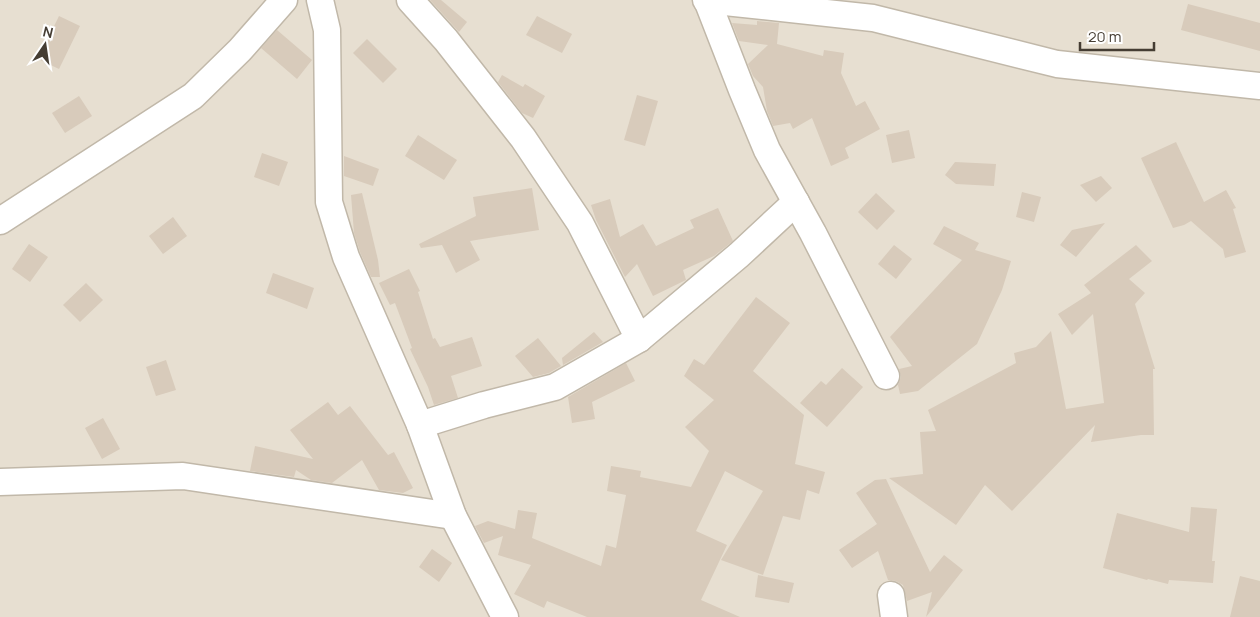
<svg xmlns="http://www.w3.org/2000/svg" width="1260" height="617" font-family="Manrope,sans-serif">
	<rect width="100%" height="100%" fill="#f3ede3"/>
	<rect fill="#e7dfd1" x="0" y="0" width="1260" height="617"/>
	<g fill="#d8cbbb">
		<polygon points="430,0 441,0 467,22 459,32"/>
		<polygon points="1188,4 1260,23 1260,51 1181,30"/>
		<polygon points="59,16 80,26 59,69 38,59"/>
		<polygon points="537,16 572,34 562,53 526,35"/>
		<polygon points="757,21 779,23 777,44 823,56 824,50 844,53 841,73 856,106 865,101 880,129 845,148 849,158 831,166 812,118 793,129 790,123 773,126 767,111 763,87 753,76 748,64 768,45 739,41 732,23 757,25"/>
		<polygon points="277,30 312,60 297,79 261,48"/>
		<polygon points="367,39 397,69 383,83 353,53"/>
		<polygon points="502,75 523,87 525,84 545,96 533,118 522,113 498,82"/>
		<polygon points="637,95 658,101 645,146 624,140"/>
		<polygon points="79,96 92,116 65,133 52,113"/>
		<polygon points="909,130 915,158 892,163 886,135"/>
		<polygon points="418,135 457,160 444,180 405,156"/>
		<polygon points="1176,142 1204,202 1226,190 1236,208 1233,209 1246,252 1225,258 1223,249 1191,221 1184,225 1173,228 1141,158"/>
		<polygon points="262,153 288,162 279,186 254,177"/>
		<polygon points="344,156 379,169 373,186 344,176"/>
		<polygon points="955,162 996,164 994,186 956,184 945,175"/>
		<polygon points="1101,176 1112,188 1096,202 1080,185"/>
		<polygon points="532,188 539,230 470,241 480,260 456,273 442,245 421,248 419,244 476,216 473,197"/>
		<polygon points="1022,192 1041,197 1034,222 1016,217"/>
		<polygon points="362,193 378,260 380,277 371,277 360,252 354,233 351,195"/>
		<polygon points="876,193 895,211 877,230 858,212"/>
		<polygon points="610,199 620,237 643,224 656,246 694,228 690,220 718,208 733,241 714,256 683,270 686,280 653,296 637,264 625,277 596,220 591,205"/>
		<polygon points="173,217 187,236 163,254 149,236"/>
		<polygon points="1105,223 1076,257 1060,245 1072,230"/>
		<polygon points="944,226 979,243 975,250 1011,261 1002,290 977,344 918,391 900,394 898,385 901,377 899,369 912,366 890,337 962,260 933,244"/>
		<polygon points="29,244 48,257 30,282 12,269"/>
		<polygon points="894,245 912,259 896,279 878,264"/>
		<polygon points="1136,245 1152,261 1129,279 1145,293 1135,304 1155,369 1153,369 1154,435 1141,435 1091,442 1095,425 1012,511 985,485 956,525 889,478 923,474 920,432 936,431 928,410 1016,363 1014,353 1036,347 1051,331 1066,409 1104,403 1093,314 1072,335 1058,314 1091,293 1084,285"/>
		<polygon points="409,269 420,291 418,292 433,339 435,338 440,347 472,337 482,366 451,376 458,398 434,405 428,387 410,349 412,348 395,303 390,305 379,283"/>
		<polygon points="273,273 314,288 307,309 266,293"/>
		<polygon points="86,283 103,300 80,322 63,305"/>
		<polygon points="756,297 790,323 753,371 804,415 795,464 825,472 819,494 807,490 800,520 783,516 763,575 721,560 763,491 725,471 696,531 727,545 701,600 740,617 587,617 547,601 544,608 514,594 531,565 498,555 503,536 484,543 475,526 488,521 515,529 518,510 537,513 532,538 601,566 606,545 616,548 626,495 607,491 611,466 641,471 640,477 691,487 709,451 685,427 714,400 684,376 694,359 704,365"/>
		<polygon points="594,332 603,342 563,365 562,358"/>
		<polygon points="538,338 561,366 549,373 533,377 515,356"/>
		<polygon points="166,360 176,390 156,396 146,367"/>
		<polygon points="626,363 635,381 592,402 595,419 572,423 568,397"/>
		<polygon points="842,368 863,387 827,427 800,403 821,381 826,385"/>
		<polygon points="328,402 338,415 350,406 388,455 394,452 413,488 403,493 379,490 362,460 332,483 311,480 296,470 294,477 250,471 255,446 313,459 290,430"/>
		<polygon points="103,418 120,449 102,459 85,428"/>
		<polygon points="886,479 930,572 944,555 963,570 926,617 932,592 907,601 903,585 896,581 888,580 878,551 852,568 839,550 877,524 856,493 875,480"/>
		<polygon points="1191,507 1217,509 1212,561 1215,561 1213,583 1169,580 1168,584 1148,579 1147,580 1103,568 1117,513 1189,532"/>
		<polygon points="432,549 452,563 439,582 419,567"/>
		<polygon points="758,575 794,583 789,603 755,597"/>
		<polygon points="1240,576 1260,581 1260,617 1230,617"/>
	</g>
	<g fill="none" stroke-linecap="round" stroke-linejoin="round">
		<defs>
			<g id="street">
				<polyline points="320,0 327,30 329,202 346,257 420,425 453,516 505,617"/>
				<polyline points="410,0 446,40 523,138 580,223 639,339"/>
				<polyline points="706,0 873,18 1057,64 1260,86"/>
				<polyline points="707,0 742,90 767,150 813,233 886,376"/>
				<polyline points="0,221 193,96 240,50 284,0"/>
				<polyline points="420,425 484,405 555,387 639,339 739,255 796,202"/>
				<polyline points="0,482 183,476 453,516"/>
				<polyline points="891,595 894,617"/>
			</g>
		</defs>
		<use href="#street" stroke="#c1b8a9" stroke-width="29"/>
		<use href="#street" stroke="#fff" stroke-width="26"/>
	</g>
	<g transform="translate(45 45) rotate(13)" stroke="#ffffff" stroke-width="4" paint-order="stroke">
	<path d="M0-4L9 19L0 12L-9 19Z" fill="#453d33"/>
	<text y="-8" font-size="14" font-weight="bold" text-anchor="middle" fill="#453d33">N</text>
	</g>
	<path d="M1080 42v8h74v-8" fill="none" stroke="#453d33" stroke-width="2.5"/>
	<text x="1088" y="42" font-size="15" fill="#453d33" stroke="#ffffff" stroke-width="4" paint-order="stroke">20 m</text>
</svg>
